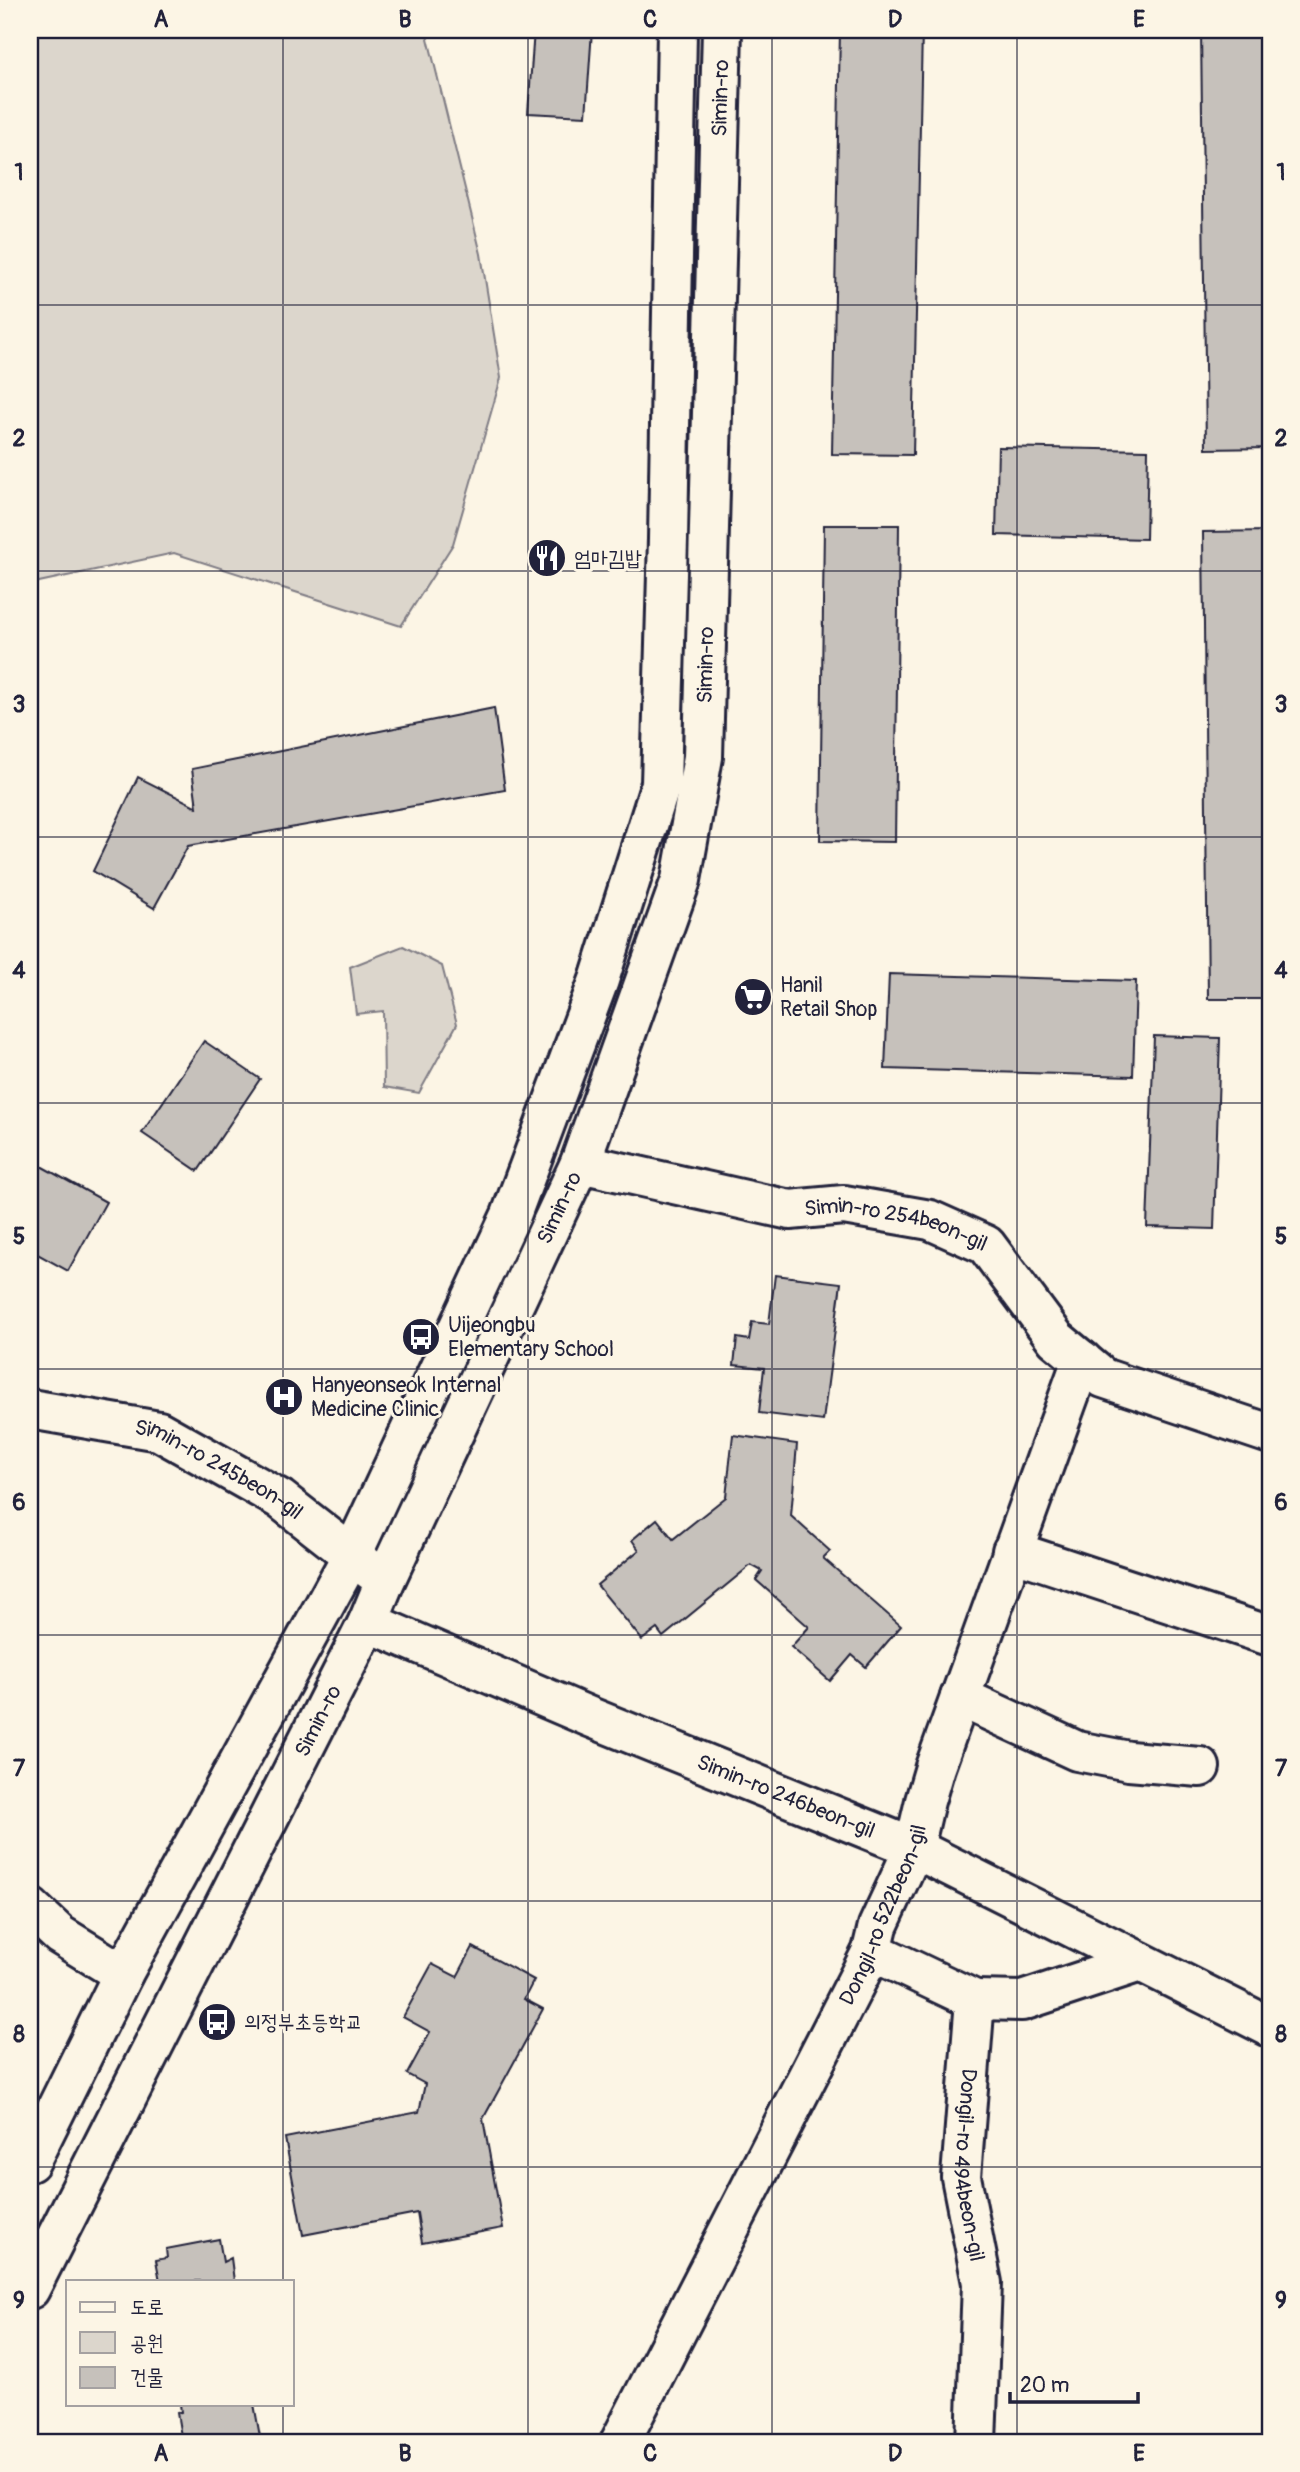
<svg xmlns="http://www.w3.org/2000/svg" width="1300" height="2472" font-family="Pangolin,'Poor Story',sans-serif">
	<rect width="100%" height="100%" fill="#fcf5e5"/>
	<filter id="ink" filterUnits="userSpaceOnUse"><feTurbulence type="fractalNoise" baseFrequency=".0143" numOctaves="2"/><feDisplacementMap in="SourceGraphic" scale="14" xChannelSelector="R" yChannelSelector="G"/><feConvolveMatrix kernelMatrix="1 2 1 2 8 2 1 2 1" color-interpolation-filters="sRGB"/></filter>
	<g filter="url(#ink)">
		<g fill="#dcd6cc" stroke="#7f7c84" stroke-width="2">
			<polygon points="30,30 426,30 481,254 501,378 453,544 401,626 174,553 39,582 30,588"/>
			<polygon points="403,946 442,966 457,1024 419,1093 384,1087 383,1011 356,1014 350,967"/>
		</g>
		<g fill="#c6c1bb" stroke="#22223b" stroke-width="2">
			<polygon points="534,30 592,30 586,116 528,113"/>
			<polygon points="840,30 922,30 913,455 832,454"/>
			<polygon points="1201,30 1270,30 1270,448 1206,449"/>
			<polygon points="998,447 1148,450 1146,539 996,535"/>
			<polygon points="824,525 899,525 895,842 820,841"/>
			<polygon points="1270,531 1270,999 1208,999 1203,532"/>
			<polygon points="494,708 505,790 188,846 154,908 93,871 138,777 197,807 192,769"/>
			<polygon points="889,974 1136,981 1133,1076 885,1069"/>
			<polygon points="1154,1036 1220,1038 1214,1229 1147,1227"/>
			<polygon points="204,1041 260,1079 198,1171 142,1133"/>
			<polygon points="30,1160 106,1202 68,1271 30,1250"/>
			<polygon points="775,1275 841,1283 823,1421 759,1413 764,1368 734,1365 737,1338 749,1340 752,1322 769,1324"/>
			<polygon points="733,1435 797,1444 791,1516 830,1551 823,1558 901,1626 866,1667 852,1655 830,1681 791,1647 809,1627 756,1580 762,1571 751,1565 663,1637 657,1629 642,1640 597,1585 639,1550 632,1540 657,1519 673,1539 726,1497"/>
			<polygon points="473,1947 534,1980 524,1999 543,2009 483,2119 503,2228 422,2243 417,2213 303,2235 285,2138 419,2112 425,2084 407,2074 430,2032 403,2017 432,1964 457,1977"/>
			<polygon points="219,2239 223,2262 231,2258 234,2281 160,2281 156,2260 167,2258 166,2249"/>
			<polygon points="180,2404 254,2404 261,2442 182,2442 177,2413 181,2412"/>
		</g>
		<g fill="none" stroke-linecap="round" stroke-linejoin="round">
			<defs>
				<g id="minor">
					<path id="s1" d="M580 1163 790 1210 844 1205 930 1220 986 1245 1056 1339 1103 1378 1270 1434"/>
					<path id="s2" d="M30 1409 159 1431 280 1499 372 1571"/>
					<polyline points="1012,1551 1270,1636"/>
					<path id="s3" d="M368 1622 590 1717 914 1848 1270 2027"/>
					<polyline points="960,1697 1077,1751 1129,1761 1200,1767"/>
					<polyline points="30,1907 60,1935 123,1974"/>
					<path id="s4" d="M872 1951 975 2000 961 2177 982 2283 976 2442"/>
					<polyline points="975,2000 1022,2001 1140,1962"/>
					<polyline points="30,2162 123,1974 352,1555 511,1215 599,980 661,784 668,539 677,30"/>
					<path id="s5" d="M30 2289 368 1622 385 1581 580 1163 681 880 703 757 722 30"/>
					<path id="s6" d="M620 2442 872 1951 878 1926 914 1848 925 1801 935 1767 1082 1360"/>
				</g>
			</defs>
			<use href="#minor" stroke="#22223b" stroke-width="44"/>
			<use href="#minor" stroke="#fcf5e5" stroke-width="38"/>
		</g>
	</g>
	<path fill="none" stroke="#22223b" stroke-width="2" stroke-opacity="0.55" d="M283 30V2281M528 30V2442M772 30V2442M1017 30V2442M30 305H1270M30 571H1270M30 837H1270M30 1103H1270M30 1369H1270M30 1635H1270M30 1901H1270M30 2167H1270M283 2404V2442"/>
	<defs>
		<symbol id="restaurant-disc" viewBox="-11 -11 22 22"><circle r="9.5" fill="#22223b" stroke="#fcf5e5"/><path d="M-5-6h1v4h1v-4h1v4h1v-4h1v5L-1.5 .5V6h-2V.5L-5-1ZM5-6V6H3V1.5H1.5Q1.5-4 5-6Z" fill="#fff"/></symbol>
		<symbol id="supermarket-disc" viewBox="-11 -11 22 22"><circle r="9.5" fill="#22223b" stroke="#fcf5e5"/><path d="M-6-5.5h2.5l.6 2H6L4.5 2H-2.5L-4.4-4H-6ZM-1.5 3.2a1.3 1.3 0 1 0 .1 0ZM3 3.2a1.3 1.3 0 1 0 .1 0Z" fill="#fff"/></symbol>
		<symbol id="bus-disc" viewBox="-11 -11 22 22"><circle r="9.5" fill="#22223b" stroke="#fcf5e5"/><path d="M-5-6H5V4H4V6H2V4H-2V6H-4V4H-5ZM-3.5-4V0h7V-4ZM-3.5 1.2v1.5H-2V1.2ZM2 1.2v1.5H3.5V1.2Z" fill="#fff"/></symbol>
		<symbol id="hospital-disc" viewBox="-11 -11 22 22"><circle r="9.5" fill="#22223b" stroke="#fcf5e5"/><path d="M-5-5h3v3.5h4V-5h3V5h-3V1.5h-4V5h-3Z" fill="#fff"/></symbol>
	</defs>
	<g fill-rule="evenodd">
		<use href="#restaurant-disc" x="525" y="536" width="44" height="44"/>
		<use href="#supermarket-disc" x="731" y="975" width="44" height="44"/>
		<use href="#bus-disc" x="399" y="1315" width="44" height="44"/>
		<use href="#hospital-disc" x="262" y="1375" width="44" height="44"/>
		<use href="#bus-disc" x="195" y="2000" width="44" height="44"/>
	</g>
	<g text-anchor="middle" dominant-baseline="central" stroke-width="6" stroke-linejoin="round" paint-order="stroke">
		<g font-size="21" fill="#22223b" stroke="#fcf5e5">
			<text stroke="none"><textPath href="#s5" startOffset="2338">Simin-ro</textPath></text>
			<text stroke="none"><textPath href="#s5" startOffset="1771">Simin-ro</textPath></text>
			<text stroke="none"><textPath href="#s5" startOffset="1204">Simin-ro</textPath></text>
			<text stroke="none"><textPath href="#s1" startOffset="324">Simin-ro 254beon-gil</textPath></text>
			<text stroke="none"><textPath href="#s2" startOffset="201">Simin-ro 245beon-gil</textPath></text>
			<text stroke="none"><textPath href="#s5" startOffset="637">Simin-ro</textPath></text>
			<text stroke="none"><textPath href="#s3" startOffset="453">Simin-ro 246beon-gil</textPath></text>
			<text stroke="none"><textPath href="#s6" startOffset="590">Dongil-ro 522beon-gil</textPath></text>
			<text stroke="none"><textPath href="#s4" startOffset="280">Dongil-ro 494beon-gil</textPath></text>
		</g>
		<g font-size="21" fill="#22223b" stroke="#fcf5e5" text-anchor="start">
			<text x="574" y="558">엄마김밥</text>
			<text x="780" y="985">Hanil<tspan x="780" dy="24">Retail Shop</tspan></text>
			<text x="448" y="1325">Uijeongbu<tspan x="448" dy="24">Elementary School</tspan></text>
			<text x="311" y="1385">Hanyeonseok Internal<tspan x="311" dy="24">Medicine Clinic</tspan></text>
			<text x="244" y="2022">의정부초등학교</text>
		</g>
	</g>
	<rect width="1300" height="2472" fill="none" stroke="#fcf5e5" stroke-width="77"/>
	<rect x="66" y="2280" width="228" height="126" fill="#fcf5e5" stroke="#a5a1a1" stroke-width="2"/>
	<rect x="80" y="2302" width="35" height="10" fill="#fcf5e5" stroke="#a5a1a1" stroke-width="2"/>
	<text x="130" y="2314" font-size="21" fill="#22223b">도로</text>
	<rect x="80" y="2332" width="35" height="21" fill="#dcd6cc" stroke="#a5a1a1" stroke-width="2"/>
	<text x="130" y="2350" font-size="21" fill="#22223b">공원</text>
	<rect x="80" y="2367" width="35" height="21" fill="#c6c1bb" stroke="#a5a1a1" stroke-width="2"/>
	<text x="130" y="2384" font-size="21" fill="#22223b">건물</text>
	<path d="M1010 2392v10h128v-10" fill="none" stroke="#22223b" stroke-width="3.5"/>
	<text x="1020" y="2392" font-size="21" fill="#22223b" stroke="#fcf5e5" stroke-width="5" paint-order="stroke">20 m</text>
	<rect x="38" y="38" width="1224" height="2396" fill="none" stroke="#22223b" stroke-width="2.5"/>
	<g font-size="23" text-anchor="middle" font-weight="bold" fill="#22223b">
		<text x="161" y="27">A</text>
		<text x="405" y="27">B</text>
		<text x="650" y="27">C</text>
		<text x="895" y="27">D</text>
		<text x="1139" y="27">E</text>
		<text x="19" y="180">1</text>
		<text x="1281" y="180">1</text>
		<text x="19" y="446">2</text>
		<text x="1281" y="446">2</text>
		<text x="19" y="712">3</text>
		<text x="1281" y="712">3</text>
		<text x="19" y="978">4</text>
		<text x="1281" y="978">4</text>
		<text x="19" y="1244">5</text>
		<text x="1281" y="1244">5</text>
		<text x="19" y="1510">6</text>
		<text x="1281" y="1510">6</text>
		<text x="19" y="1776">7</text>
		<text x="1281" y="1776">7</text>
		<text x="19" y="2042">8</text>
		<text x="1281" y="2042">8</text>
		<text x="19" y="2308">9</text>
		<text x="1281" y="2308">9</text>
		<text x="161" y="2461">A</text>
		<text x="405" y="2461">B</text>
		<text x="650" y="2461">C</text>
		<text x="895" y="2461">D</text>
		<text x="1139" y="2461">E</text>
	</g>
</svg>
